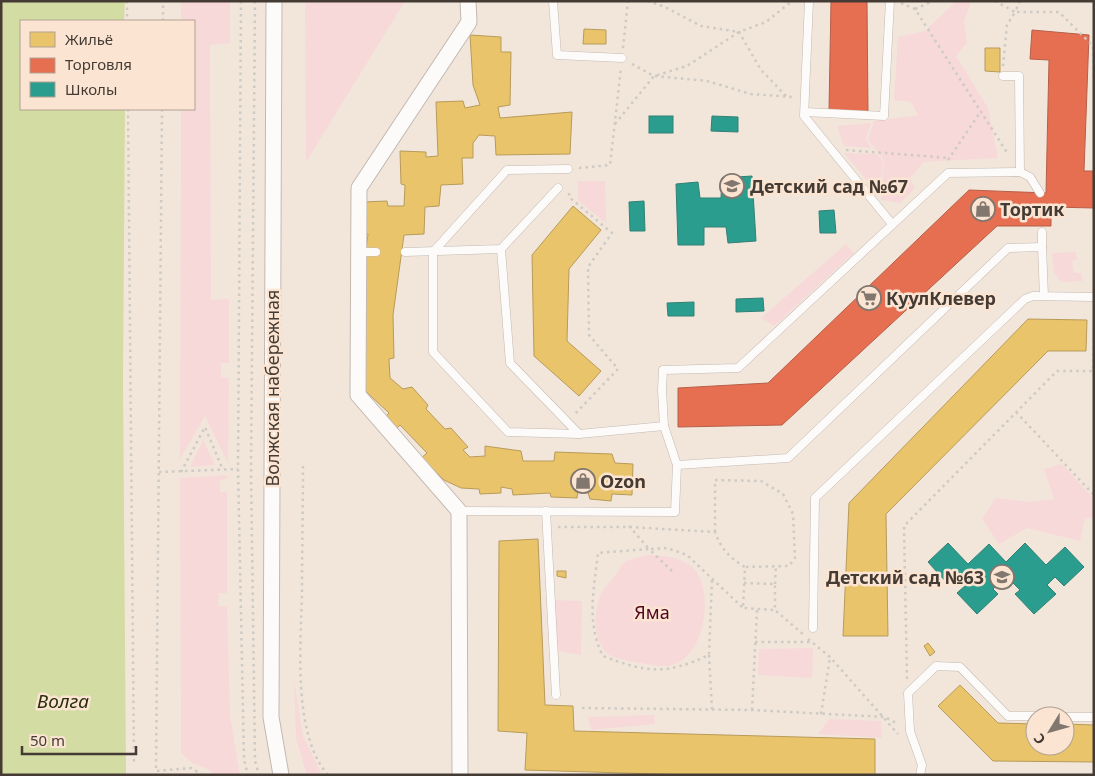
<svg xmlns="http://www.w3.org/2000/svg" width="1095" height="776" font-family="'Noto Sans',sans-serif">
	<rect width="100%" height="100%" fill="#f2e6db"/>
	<g fill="#f7d9d9">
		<polygon points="181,1 230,1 230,43 210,45 211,300 229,299 229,363 221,363 221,377 229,378 228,463 205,416 180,459 181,109 194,109 194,21 181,21"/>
		<polygon points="305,1 405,1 306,162"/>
		<polygon points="956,1 971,1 964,22 967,43 956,56 988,108 998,158 924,162 910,178 915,188 900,203 881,200 884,161 868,139 874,121 918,115 911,102 894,100 898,37 925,31"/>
		<polygon points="871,123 866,139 871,148 844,146 837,126"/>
		<polygon points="844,153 877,154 883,162 880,196"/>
		<polygon points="578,181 605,181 606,223 578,201"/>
		<polygon points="846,244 854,253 774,326 761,318"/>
		<polygon points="1076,252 1077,260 1072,261 1074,273 1081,273 1083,281 1061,282 1054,273 1052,253"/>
		<polygon points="203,440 215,465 190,467"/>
		<polygon points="1062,464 1094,499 1094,518 1085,518 1080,541 1027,528 999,544 982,519 996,498 1030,502 1054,499 1044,469"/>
		<polygon points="228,475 226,479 220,480 220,492 227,492 227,593 219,593 218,606 227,606 230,716 240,775 213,775 210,770 192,763 181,753 180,478"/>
		<path d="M648 555C663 556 678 556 691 566 717 587 706 667 663 666 654 666 614 659 608 654 593 641 593 612 601 594 604 587 612 580 617 573 619 570 620 566 623 564 629 558 640 557 648 555Z"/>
		<polygon points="553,600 582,601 581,655 558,651"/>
		<polygon points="813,648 812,678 758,675 759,649"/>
		<polygon points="294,680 303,736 322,775 307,775 296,738"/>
		<polygon points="654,715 655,724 591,730 588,717"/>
		<polygon points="829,719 881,721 882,738 818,734"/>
	</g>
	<polygon fill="#d3dca2" points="1,1 125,1 124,21 21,21 21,109 125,109 123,380 126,775 1,775"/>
	<g fill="#e9c46a" stroke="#b89b5a">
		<polygon points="584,29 606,30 606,44 583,44"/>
		<polygon points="470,35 501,37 501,52 511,52 510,105 498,107 500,118 572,112 570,154 496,155 495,136 479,135 473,143 473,158 462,158 463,184 441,185 439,206 425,207 424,234 404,235 393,315 394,358 389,359 390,378 403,389 412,387 428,405 426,409 445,429 451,428 468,447 463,450 470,457 485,456 485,446 521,451 523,461 554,461 555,452 612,454 615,463 633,464 632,495 612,494 611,501 590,499 588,493 578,492 577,498 551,497 550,493 513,495 512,489 501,487 501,493 480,494 479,489 461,488 444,480 421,458 427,453 400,425 396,429 384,418 389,413 361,387 363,271 368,234 364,233 364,202 387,201 388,206 404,206 405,185 401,184 400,151 426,152 426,157 438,156 436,102 463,101 465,108 480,105 473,85"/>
		<polygon points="985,48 1000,48 1000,72 985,71"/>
		<polygon points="573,206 601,230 569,269 567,341 601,371 579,396 534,356 532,255"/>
		<polygon points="1028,319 1087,320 1086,351 1048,351 886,514 888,636 843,636 849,503"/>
		<polygon points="538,539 545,705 573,706 574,731 875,739 875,775 690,775 525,770 527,733 498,731 499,541"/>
		<polygon points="557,571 566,571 566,578 557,576"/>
		<polygon points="928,643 935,652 930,656 924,646"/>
		<polygon points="960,685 998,723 1035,724 1035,746 1065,746 1065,724 1094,725 1094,762 993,761 938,706"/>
	</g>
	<g fill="#e76f51" stroke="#b65f48">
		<polygon points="831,1 867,1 868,113 829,111"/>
		<polygon points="1032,30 1089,35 1084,171 1094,171 1094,208 1051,207 1051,226 997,226 782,425 678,427 678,388 768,383 969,190 1046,193 1049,60 1030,59"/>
	</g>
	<g fill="#2a9d8f" stroke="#328074">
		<rect x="649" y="116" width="24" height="17"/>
		<polygon points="712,116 738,117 738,132 711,131"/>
		<polygon points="752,176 756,241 728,243 726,227 704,227 704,245 678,245 676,184 698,182 700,198 721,198 722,178"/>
		<polygon points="644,201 645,231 630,231 629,202"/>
		<polygon points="834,210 836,233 820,233 819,211"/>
		<polygon points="763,298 764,311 736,312 736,299"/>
		<polygon points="694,302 694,316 668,316 667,303"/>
		<polygon points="948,543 968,564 989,544 1006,562 1025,543 1046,565 1065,547 1084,567 1064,586 1055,577 1047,585 1056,594 1034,614 1015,594 1020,590 1006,576 993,589 998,594 977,614 957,593 967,584 958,574 948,584 928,562"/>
	</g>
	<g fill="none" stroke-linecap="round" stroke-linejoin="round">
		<defs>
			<g id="lane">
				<polyline points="553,1 557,55 622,58"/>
				<polyline points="809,1 804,116 892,224"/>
				<polyline points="1003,76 1019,76 1020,172"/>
				<polyline points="805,112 884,116 890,1"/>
				<polyline points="568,169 507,170 433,252 433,352 508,432 579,434 664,426"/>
				<polyline points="1042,247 1042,232"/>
				<polyline points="501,249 510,363 579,434"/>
				<polyline points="358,252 376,252"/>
				<polyline points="405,252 501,249 558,188"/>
				<polyline points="677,465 788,458 1008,248 1042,247 1044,296"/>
				<polyline points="459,511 675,512 677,465 664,426 662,390 663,370 738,368 948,173 1020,172 1030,177 1040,193"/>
				<polyline points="546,511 556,695"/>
				<polyline points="813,628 815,498 1025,299 1033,296 1094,297"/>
				<polyline points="1065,717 1094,717"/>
				<polyline points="920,775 922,765 910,731 908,693 936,666 960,667 1008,716 1035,716"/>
			</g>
			<g id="street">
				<polyline points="274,1 271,717 281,775"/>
				<polyline points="460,775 459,511 358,395 359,188 469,22 468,1"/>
			</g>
		</defs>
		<use href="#lane" stroke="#c3b9b1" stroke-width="9"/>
		<use href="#street" stroke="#c3b9b1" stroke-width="17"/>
		<g stroke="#cecac4" stroke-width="2.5" stroke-dasharray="2.5 4" stroke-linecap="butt">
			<polyline points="127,1 127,21"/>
			<polyline points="241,1 238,469 244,760 248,775"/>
			<polyline points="255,1 251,469 255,761 259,775"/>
			<polyline points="995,1 1015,12 1020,1"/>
			<polyline points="901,3 915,9 1008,154"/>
			<polyline points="915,9 933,1"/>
			<polyline points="163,21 163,1"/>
			<polyline points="623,48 628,1"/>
			<polyline points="632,64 654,76 707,81 751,94 793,97"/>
			<polyline points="1003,66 1007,25 1015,12 1059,12 1093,46 1094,81"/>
			<polyline points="786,96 761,70 739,32 766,22 792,1"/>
			<polyline points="128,109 134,765"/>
			<polyline points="162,109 156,771 191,768 203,775"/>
			<polyline points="615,124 654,76 687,66 739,32 701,26 665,7 648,1"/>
			<polyline points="846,150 948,158"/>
			<polyline points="948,160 981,111"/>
			<polyline points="579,168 610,165 621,68"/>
			<polyline points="569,193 569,197 612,233 588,267 589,335 618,369 575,414"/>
			<polyline points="1016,412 1094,495"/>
			<path d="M303 466C303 508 302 550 302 592 301 644 292 734 328 775"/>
			<polyline points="159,472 238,469"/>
			<polyline points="181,472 205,427 223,470"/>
			<polyline points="629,526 649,549 667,548 687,555 743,608"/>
			<path d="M558 527H630L715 532C721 549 730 558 745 567L743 608 775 610"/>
			<polyline points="715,532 715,480 761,481 783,494 793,514 795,558 789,566 745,567"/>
			<path d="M672 571 649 549 598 553C594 588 586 624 603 656 647 673 666 675 709 655L712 580"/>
			<polyline points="744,583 775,584 775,610 804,635"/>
			<polyline points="775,584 776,566"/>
			<polyline points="808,639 830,657 898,734"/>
			<polyline points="755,642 811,642"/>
			<polyline points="709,655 712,710"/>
			<polyline points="907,679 904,526 1057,371 1093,371 1094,323"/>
			<polyline points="582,708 752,710 885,717 898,724"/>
			<polyline points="752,710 757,610"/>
			<polyline points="821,714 830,658"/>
		</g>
		<use href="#lane" stroke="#fdfbfa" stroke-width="8"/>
		<use href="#street" stroke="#fdfbfa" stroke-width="15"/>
	</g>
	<defs>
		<symbol id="school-ring" viewBox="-11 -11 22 22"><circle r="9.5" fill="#fbe5d2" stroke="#81776e" stroke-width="1.5"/><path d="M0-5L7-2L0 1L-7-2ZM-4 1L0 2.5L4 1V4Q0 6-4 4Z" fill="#81776e"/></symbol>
		<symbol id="shop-ring" viewBox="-11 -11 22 22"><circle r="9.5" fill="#fbe5d2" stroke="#81776e" stroke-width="1.5"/><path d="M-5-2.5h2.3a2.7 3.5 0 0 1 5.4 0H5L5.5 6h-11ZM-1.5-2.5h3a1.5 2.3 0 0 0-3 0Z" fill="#81776e"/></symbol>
		<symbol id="supermarket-ring" viewBox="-11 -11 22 22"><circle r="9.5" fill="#fbe5d2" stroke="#81776e" stroke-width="1.5"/><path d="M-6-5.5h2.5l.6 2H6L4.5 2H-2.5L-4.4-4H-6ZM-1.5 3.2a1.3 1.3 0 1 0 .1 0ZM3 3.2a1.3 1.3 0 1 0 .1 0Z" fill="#81776e"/></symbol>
	</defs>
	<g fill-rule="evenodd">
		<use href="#school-ring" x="718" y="172" width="28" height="28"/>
		<use href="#shop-ring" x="969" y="195" width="28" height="28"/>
		<use href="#supermarket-ring" x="855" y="284" width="28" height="28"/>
		<use href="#shop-ring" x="569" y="467" width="28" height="28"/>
		<use href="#school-ring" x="988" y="563" width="28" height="28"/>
	</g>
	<g text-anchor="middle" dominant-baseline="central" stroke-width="5" stroke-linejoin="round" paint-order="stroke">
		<g font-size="18" font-weight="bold" fill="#443b34" stroke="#fbe5d2" text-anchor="start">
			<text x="750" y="186">Детский сад №67</text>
			<text x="1000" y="209">Тортик</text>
			<text x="886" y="298">КуулКлевер</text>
			<text x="600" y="481">Ozon</text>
			<text x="984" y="577" text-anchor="end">Детский сад №63</text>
		</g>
		<g font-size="18" fill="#443b34" stroke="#fbe5d2">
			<text transform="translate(272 388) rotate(-90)">Волжская набережная</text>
		</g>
		<g font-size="18" fill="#500521" stroke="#fbe5d2">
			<text x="652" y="612">Яма</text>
		</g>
		<g font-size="19" font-style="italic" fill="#292f0e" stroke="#fbe5d2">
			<text x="63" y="701">Волга</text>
		</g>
	</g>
	<rect width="1095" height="776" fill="none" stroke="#443b34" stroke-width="5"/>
	<rect x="20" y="20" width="175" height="90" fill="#fbe5d2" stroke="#b2a193"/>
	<rect x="30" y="32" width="25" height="15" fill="#e9c46a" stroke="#b2a193"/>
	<text x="65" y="45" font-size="15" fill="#443b34">Жильё</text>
	<rect x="30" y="58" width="25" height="15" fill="#e76f51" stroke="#b2a193"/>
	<text x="65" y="70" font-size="15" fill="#443b34">Торговля</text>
	<rect x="30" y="82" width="25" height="15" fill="#2a9d8f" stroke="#b2a193"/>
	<text x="65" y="95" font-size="15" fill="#443b34">Школы</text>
	<g transform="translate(1050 731) rotate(233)"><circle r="24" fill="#fbe5d2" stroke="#b2a193"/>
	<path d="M0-4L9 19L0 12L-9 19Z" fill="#81776e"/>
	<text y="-8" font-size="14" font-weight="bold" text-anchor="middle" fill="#443b34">С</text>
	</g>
	<path d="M22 746v8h114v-8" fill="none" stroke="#443b34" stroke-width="2.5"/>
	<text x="30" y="746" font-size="15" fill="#443b34" stroke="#fbe5d2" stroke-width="4" paint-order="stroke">50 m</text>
</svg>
